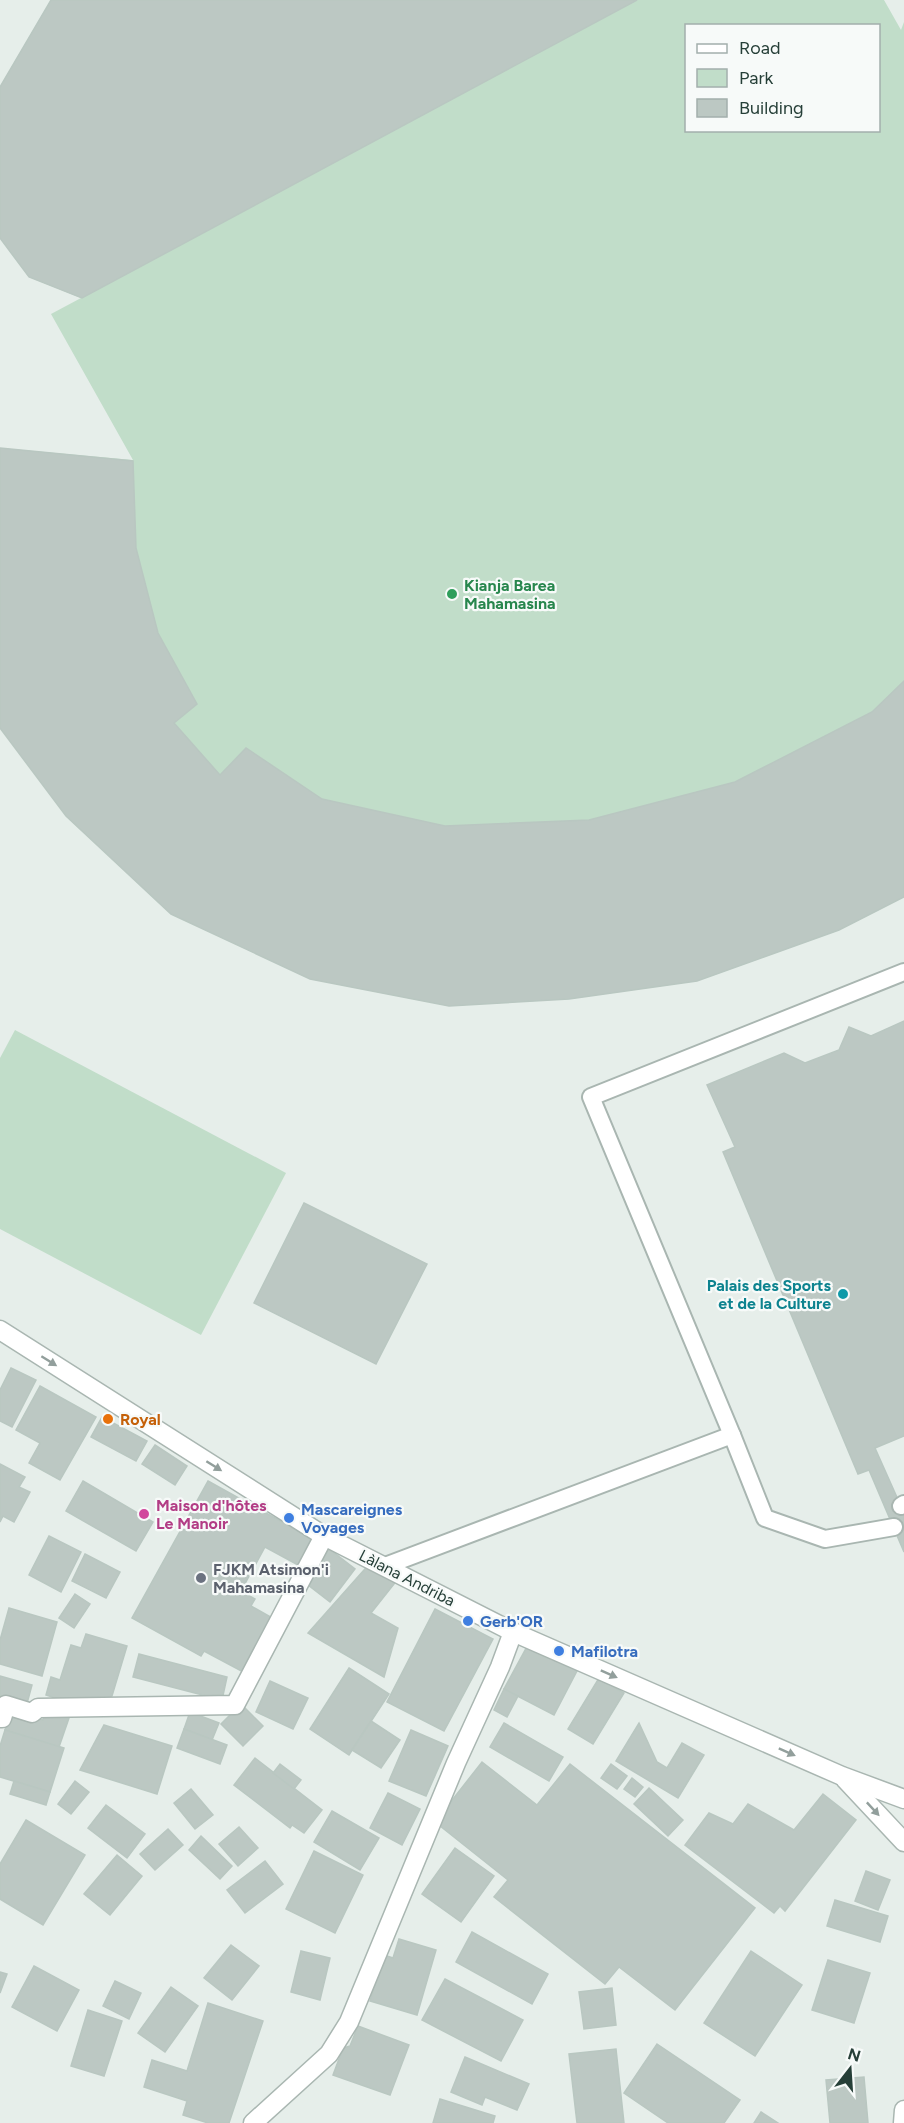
<svg xmlns="http://www.w3.org/2000/svg" width="904" height="2123" font-family="Figtree,sans-serif">
	<rect width="100%" height="100%" fill="#e6eeea"/>
	<g fill="#c1ddc9" fill-rule="evenodd">
		<path d="M51 0H884L901 30 904 22V897L839 930 697 981 569 999 449 1006 310 979 171 914 66 816 0 728V448L133 460 51 314 81 298 29 277 0 238V87ZM686 26H878V130H686Z"/>
		<polygon points="15,1030 286,1173 201,1335 0,1229 0,1058"/>
	</g>
	<g fill="#bcc8c3" stroke="#b9c7c1" stroke-width="1.5">
		<polygon points="51,0 637,0 82,298 29,277 0,238 0,87"/>
		<polygon points="0,448 133,461 136,548 158,633 197,704 174,723 220,775 246,748 322,799 445,826 589,820 735,782 872,712 904,681 904,897 839,930 697,981 569,999 449,1006 310,979 171,914 66,816 0,728"/>
		<polygon points="904,1021 904,1436 875,1448 904,1513 904,1552 869,1470 858,1474 723,1152 735,1147 707,1085 784,1053 805,1063 839,1050 849,1027 871,1036"/>
		<polygon points="304,1203 427,1264 376,1364 254,1303"/>
		<polygon points="11,1368 36,1380 12,1427 0,1421 0,1390"/>
		<polygon points="40,1386 96,1417 60,1480 29,1463 40,1443 16,1430"/>
		<polygon points="102,1417 147,1441 136,1461 91,1437"/>
		<polygon points="155,1445 187,1466 175,1485 142,1464"/>
		<polygon points="0,1464 25,1477 19,1487 30,1492 14,1522 3,1516 0,1522"/>
		<polygon points="83,1481 153,1522 136,1551 66,1511"/>
		<polygon points="208,1481 313,1539 298,1565 265,1547 241,1591 255,1599 251,1606 276,1620 247,1674 204,1651 201,1656 132,1618"/>
		<polygon points="49,1536 81,1552 61,1592 29,1575"/>
		<polygon points="328,1548 355,1569 330,1602 303,1581"/>
		<polygon points="85,1554 120,1572 106,1598 72,1581"/>
		<polygon points="372,1561 398,1579 371,1613 398,1628 384,1677 308,1633"/>
		<polygon points="75,1594 90,1604 74,1628 59,1618"/>
		<polygon points="9,1608 57,1622 42,1676 0,1664 0,1640"/>
		<polygon points="435,1609 493,1639 444,1731 387,1702"/>
		<polygon points="86,1634 127,1646 112,1696 80,1706 46,1695 51,1677 60,1680 71,1645 81,1648"/>
		<polygon points="530,1641 579,1667 554,1715 504,1689"/>
		<polygon points="139,1654 227,1677 222,1700 133,1677"/>
		<polygon points="349,1668 389,1694 349,1755 310,1729"/>
		<polygon points="0,1676 32,1685 26,1707 0,1710"/>
		<polygon points="599,1678 624,1693 593,1744 568,1729"/>
		<polygon points="270,1681 308,1698 293,1729 256,1712"/>
		<polygon points="504,1689 518,1696 507,1717 494,1710"/>
		<polygon points="241,1704 263,1726 243,1746 221,1724"/>
		<polygon points="11,1710 43,1720 45,1711 69,1718 59,1747 5,1730"/>
		<polygon points="190,1712 219,1723 212,1740 184,1729"/>
		<polygon points="371,1721 400,1740 381,1768 352,1750"/>
		<polygon points="504,1723 563,1757 549,1781 490,1747"/>
		<polygon points="639,1723 657,1762 667,1768 682,1743 704,1755 678,1798 616,1761"/>
		<polygon points="104,1725 172,1746 157,1794 80,1770"/>
		<polygon points="184,1729 227,1745 220,1764 177,1748"/>
		<polygon points="5,1730 64,1748 50,1792 0,1777 0,1746"/>
		<polygon points="411,1730 448,1746 426,1796 389,1781"/>
		<polygon points="255,1758 322,1810 304,1833 292,1825 290,1828 234,1785"/>
		<polygon points="482,1762 537,1805 570,1764 755,1908 675,2010 619,1967 605,1984 494,1897 508,1880 435,1822"/>
		<polygon points="280,1764 301,1780 294,1789 273,1773"/>
		<polygon points="611,1764 627,1776 617,1789 601,1778"/>
		<polygon points="632,1778 643,1787 635,1797 624,1789"/>
		<polygon points="14,1781 50,1792 46,1805 10,1794"/>
		<polygon points="75,1781 89,1792 71,1814 58,1804"/>
		<polygon points="649,1788 683,1820 668,1836 634,1804"/>
		<polygon points="191,1789 213,1815 195,1829 174,1803"/>
		<polygon points="388,1793 420,1809 402,1845 370,1828"/>
		<polygon points="823,1794 856,1820 785,1911 780,1906 774,1913 685,1845 709,1813 733,1824 748,1804 794,1830"/>
		<polygon points="106,1805 145,1834 127,1858 88,1828"/>
		<polygon points="332,1811 379,1838 360,1870 314,1842"/>
		<polygon points="26,1820 85,1855 43,1925 0,1899 0,1864"/>
		<polygon points="239,1827 258,1848 238,1866 219,1844"/>
		<polygon points="168,1829 183,1845 155,1870 140,1854"/>
		<polygon points="201,1836 232,1866 220,1879 189,1850"/>
		<polygon points="455,1848 494,1876 461,1922 422,1894"/>
		<polygon points="314,1851 363,1875 335,1933 286,1909"/>
		<polygon points="117,1855 142,1876 110,1915 84,1894"/>
		<polygon points="265,1861 283,1884 245,1913 227,1890"/>
		<polygon points="866,1871 890,1880 878,1910 855,1901"/>
		<polygon points="835,1900 888,1916 880,1942 827,1926"/>
		<polygon points="472,1932 548,1974 532,2004 456,1962"/>
		<polygon points="399,1939 436,1950 417,2015 370,2001 384,1955 393,1958"/>
		<polygon points="231,1945 259,1966 232,2000 204,1978"/>
		<polygon points="301,1951 330,1958 320,2000 291,1992"/>
		<polygon points="751,1951 802,1985 755,2056 704,2023"/>
		<polygon points="828,1960 870,1973 854,2023 812,2010"/>
		<polygon points="34,1966 79,1990 57,2031 12,2007"/>
		<polygon points="0,1972 7,1974 0,1993"/>
		<polygon points="445,1979 523,2020 501,2061 422,2020"/>
		<polygon points="115,1981 141,1993 129,2019 103,2006"/>
		<polygon points="171,1987 198,2006 165,2052 138,2033"/>
		<polygon points="612,1988 616,2025 584,2029 579,1992"/>
		<polygon points="208,2003 263,2021 229,2123 208,2123 183,2115 187,2101 144,2087 152,2060 187,2071"/>
		<polygon points="88,2010 122,2021 104,2076 71,2066"/>
		<polygon points="358,2026 409,2045 390,2095 333,2075 343,2048 350,2046"/>
		<polygon points="657,2044 740,2100 724,2123 668,2123 624,2093"/>
		<polygon points="616,2049 624,2123 577,2123 569,2054"/>
		<polygon points="465,2057 529,2084 517,2110 485,2097 482,2105 451,2092"/>
		<polygon points="864,2077 868,2123 830,2123 826,2080"/>
		<polygon points="440,2099 495,2116 493,2123 433,2123"/>
		<polygon points="761,2112 778,2123 754,2123"/>
	</g>
	<g fill="none" stroke-linecap="round" stroke-linejoin="round">
		<defs>
			<g id="service">
				<polyline points="732,1435 765,1518 825,1539 894,1527"/>
				<polyline points="901,1506 904,1504"/>
				<polyline points="385,1566 732,1435 591,1097 904,972"/>
			</g>
			<g id="minor">
				<polyline points="0,1718 2,1718 6,1705 32,1713 38,1708 235,1705 324,1536"/>
				<polyline points="253,2123 329,2054 349,2022 456,1763 500,1667 513,1632"/>
			</g>
			<g id="tertiary">
				<polyline points="0,1330 324,1536 513,1632 842,1776 904,1799"/>
				<polyline points="845,1779 904,1842"/>
				<polyline points="903,2123 904,2110"/>
			</g>
		</defs>
		<use href="#service" stroke="#a9b6b1" stroke-width="20"/>
		<use href="#minor" stroke="#a9b6b1" stroke-width="21"/>
		<use href="#tertiary" stroke="#a9b6b1" stroke-width="21"/>
		<use href="#service" stroke="#fff" stroke-width="16"/>
		<use href="#minor" stroke="#fff" stroke-width="18"/>
		<use href="#tertiary" stroke="#fff" stroke-width="18"/>
	</g>
	<defs><path id="oneway-solid" d="M-6-.8H1V-3.2L6.5 0L1 3.2V.8H-6Z" transform="scale(1.5)"/></defs>
	<g fill="#929f9c">
		<use href="#oneway-solid" transform="translate(49 1361) rotate(32)"/>
		<use href="#oneway-solid" transform="translate(214 1466) rotate(32)"/>
		<use href="#oneway-solid" transform="translate(609 1674) rotate(24)"/>
		<use href="#oneway-solid" transform="translate(787 1752) rotate(24)"/>
		<use href="#oneway-solid" transform="translate(873 1809) rotate(47)"/>
	</g>
	<circle fill="#2e9e5b" stroke="#f7faf9" stroke-width="2" cx="452" cy="594" r="6"/>
	<circle fill="#0f9aa8" stroke="#f7faf9" stroke-width="2" cx="843" cy="1294" r="6"/>
	<circle fill="#e8710a" stroke="#f7faf9" stroke-width="2" cx="108" cy="1419" r="6"/>
	<circle fill="#d1479c" stroke="#f7faf9" stroke-width="2" cx="144" cy="1514" r="6"/>
	<g fill="#3f7fe0" stroke="#f7faf9" stroke-width="2">
		<circle cx="289" cy="1518" r="6"/>
		<circle cx="468" cy="1621" r="6"/>
		<circle cx="559" cy="1651" r="6"/>
	</g>
	<circle fill="#6b7280" stroke="#f7faf9" stroke-width="2" cx="201" cy="1578" r="6"/>
	<g text-anchor="middle" dominant-baseline="central" stroke-width="4.5" stroke-linejoin="round" paint-order="stroke">
		<g font-size="16" font-weight="bold" fill="#27864d" stroke="#f7faf9" text-anchor="start">
			<text x="464" y="585">Kianja Barea<tspan x="464" dy="18">Mahamasina</tspan></text>
		</g>
		<g font-size="16" font-weight="bold" fill="#0d838f" stroke="#f7faf9" text-anchor="end">
			<text x="831" y="1285">Palais des Sports<tspan x="831" dy="18">et de la Culture</tspan></text>
		</g>
		<g font-size="16" font-weight="bold" fill="#c56008" stroke="#f7faf9" text-anchor="start">
			<text x="120" y="1419">Royal</text>
		</g>
		<g font-size="16" font-weight="bold" fill="#b23c85" stroke="#f7faf9" text-anchor="start">
			<text x="156" y="1505">Maison d'hôtes<tspan x="156" dy="18">Le Manoir</tspan></text>
		</g>
		<g font-size="16" font-weight="bold" fill="#366cbe" stroke="#f7faf9" text-anchor="start">
			<text x="301" y="1509">Mascareignes<tspan x="301" dy="18">Voyages</tspan></text>
			<text x="480" y="1621">Gerb'OR</text>
			<text x="571" y="1651">Mafilotra</text>
		</g>
		<g font-size="16" font-weight="bold" fill="#5b616d" stroke="#f7faf9" text-anchor="start">
			<text x="213" y="1569">FJKM Atsimon'i<tspan x="213" dy="18">Mahamasina</tspan></text>
		</g>
		<g font-size="16" fill="#263f38" stroke="#f7faf9">
			<text transform="translate(407 1578) rotate(27)">Làlana Andriba</text>
		</g>
	</g>
	<rect x="685" y="24" width="195" height="108" fill="#f7faf9" stroke="#a3afac" stroke-width="1.5"/>
	<rect x="697" y="44" width="30" height="9" fill="#ffffff" stroke="#a3afac" stroke-width="1.5"/>
	<text x="739" y="54" font-size="18" fill="#263f38">Road</text>
	<rect x="697" y="69" width="30" height="18" fill="#c1ddc9" stroke="#a3afac" stroke-width="1.5"/>
	<text x="739" y="84" font-size="18" fill="#263f38">Park</text>
	<rect x="697" y="99" width="30" height="18" fill="#bcc8c3" stroke="#a3afac" stroke-width="1.5"/>
	<text x="739" y="114" font-size="18" fill="#263f38">Building</text>
	<g transform="translate(850 2069) rotate(17)" stroke="#f7faf9" stroke-width="4.5" paint-order="stroke">
	<path d="M0-4.5L10 22L0 15L-10 22Z" fill="#263f38"/>
	<text y="-9" font-size="16" font-weight="bold" text-anchor="middle" fill="#263f38">N</text>
	</g>
</svg>
